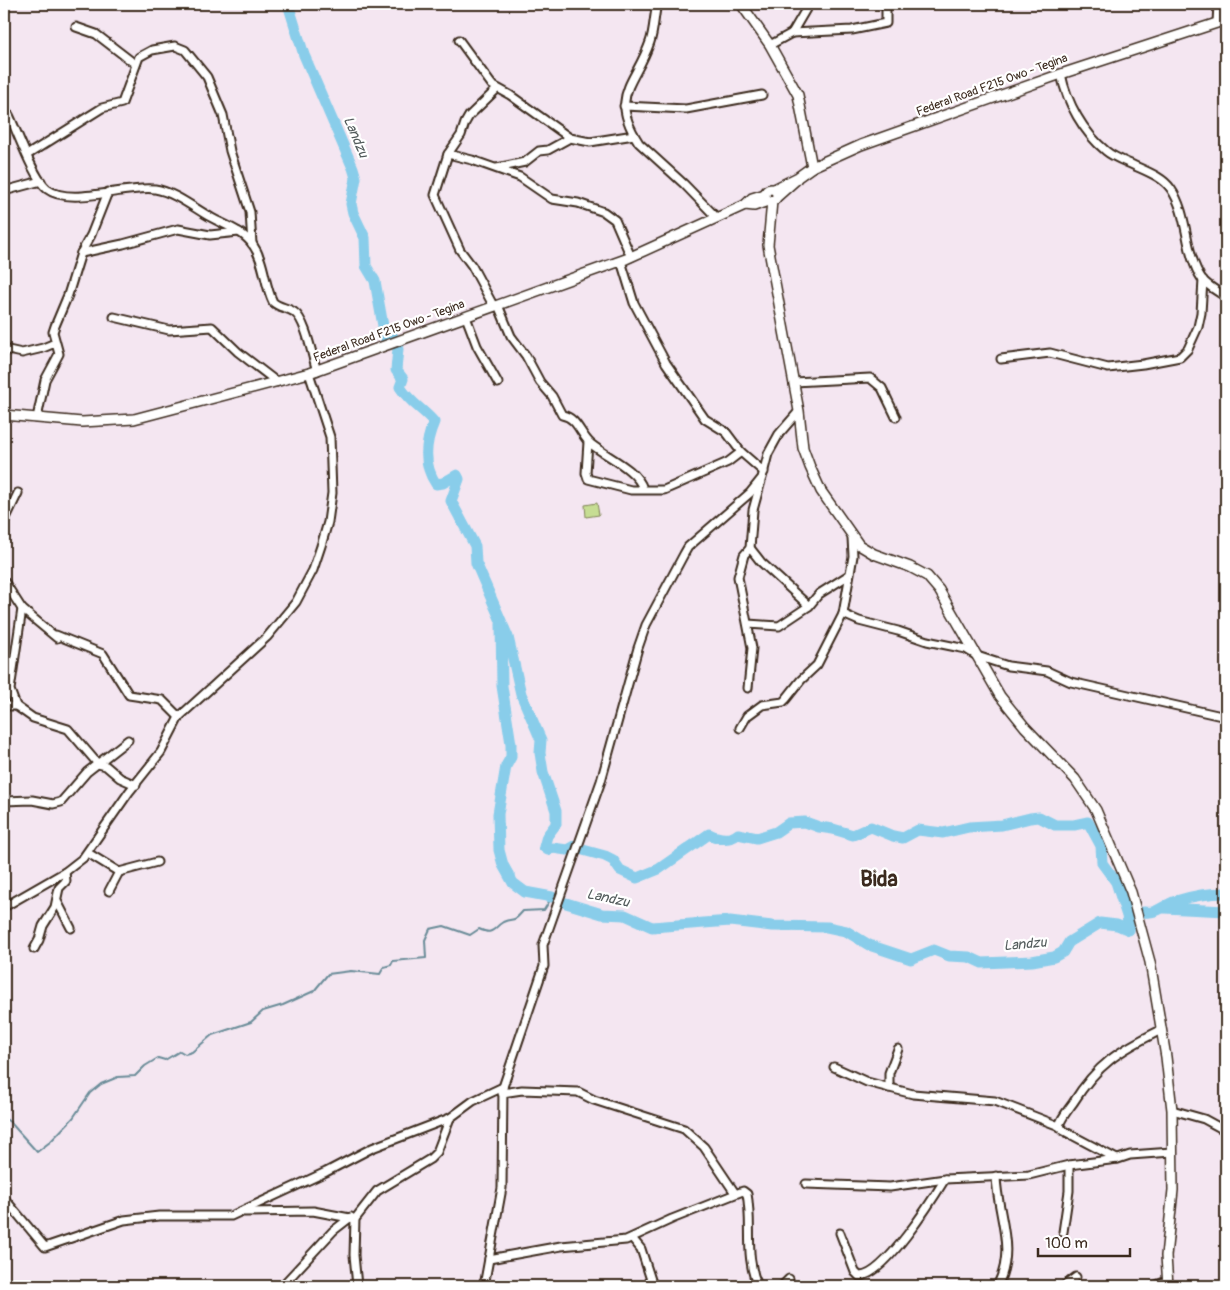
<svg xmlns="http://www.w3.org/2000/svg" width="1230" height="1290" font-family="Pangolin,sans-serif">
	<rect width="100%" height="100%" fill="#f4e6f1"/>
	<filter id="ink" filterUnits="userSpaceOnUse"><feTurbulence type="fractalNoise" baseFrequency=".02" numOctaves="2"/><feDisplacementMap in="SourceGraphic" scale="10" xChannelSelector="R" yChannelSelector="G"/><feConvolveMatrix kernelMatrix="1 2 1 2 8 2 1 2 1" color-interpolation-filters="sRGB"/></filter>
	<g filter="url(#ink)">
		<polygon fill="#c6dd93" stroke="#808458" points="597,503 599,515 586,517 585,505"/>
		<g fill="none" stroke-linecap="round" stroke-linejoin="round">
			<path stroke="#6a8c98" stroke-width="2" d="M4 1118 10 1122 37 1152 50 1142 73 1118 90 1093 101 1084 118 1077 135 1076 145 1066 158 1058 165 1060 180 1051 185 1054 192 1052 212 1035 251 1022 263 1011 283 1005 314 991 328 974 351 971 380 974 384 967 391 965 393 961 426 958 425 940 430 929 444 926 470 935 479 929C494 936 493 928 503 922 514 917 512 924 523 911L544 910 552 897"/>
			<g stroke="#89cdea" stroke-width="11">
				<polyline points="288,4 304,55 353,168 356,178 351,204 353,213 365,238 366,266 375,281 385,337 393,337"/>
				<path d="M398 349 396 370 403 379 400 387C411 404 422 408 434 422 425 443 423 465 436 484L443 483 457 475 459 479 451 501 475 546 476 563 508 637 521 694 541 740 540 753 543 772 556 811V824L547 836 544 847 548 850 553 848 567 850 574 846"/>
				<polyline points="501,624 502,686 511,744 511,757 506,766 498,814 499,850 503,865 513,883 525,892 552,897"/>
				<path d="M566 903 602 914 625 915 652 927 730 921 772 926 827 927 846 931 869 945 911 959 934 950 949 956 969 957 982 963 1032 961 1054 957 1063 952 1069 942 1100 923 1117 925 1129 930 1127 916 1116 882 1102 863 1101 846 1088 822 1074 825H1055L1039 817 1030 818 1002 825 969 827 943 833 918 830 903 838 893 836 871 827 853 835 833 829 819 827 805 822 789 823 776 832 757 838 738 834C729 841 719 839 709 834L659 869 637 878 620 870 613 860 605 856 583 850"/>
				<polyline points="1164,908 1226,911"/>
				<path d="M1144 912C1158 914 1163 905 1176 901 1192 896 1209 893 1226 893"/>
			</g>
			<defs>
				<g id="minor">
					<path d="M657 4C654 16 654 31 650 42 635 85 608 95 639 143L684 184 717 218"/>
					<polyline points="1217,23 1218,4"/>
					<polyline points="76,27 96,34 135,64"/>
					<polyline points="792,33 852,30 886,23 886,4"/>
					<polyline points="459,40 492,85 510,95 570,138 590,142 634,135"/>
					<polyline points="770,45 792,33 809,4"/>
					<path d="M1061 74C1067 103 1083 132 1106 151 1113 157 1124 161 1133 165 1146 171 1163 177 1171 189 1189 215 1184 253 1202 279 1207 286 1219 292 1226 297"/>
					<polyline points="624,106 686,109 762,95"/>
					<path d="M4 112 9 115C17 131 34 179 47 189 70 207 126 185 155 189 175 192 195 209 212 218 227 226 243 231 253 245 265 262 264 284 273 302 279 308 287 307 294 312 306 320 312 356 317 371"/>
					<polyline points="448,154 472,160 520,177 552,199 578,203 604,212 615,220 631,257"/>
					<polyline points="27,155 102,108 122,103 139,57 152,50 175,46 185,50 207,77 223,115 230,151 250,212 252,244"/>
					<polyline points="497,168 525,162 539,151 548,150 570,138"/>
					<polyline points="4,191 41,181"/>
					<polyline points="81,253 123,244 178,229 210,235 239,232"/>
					<polyline points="621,261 634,303 666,363 705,419 726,432 741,452"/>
					<path d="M498 305 511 336 526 356 540 382 552 396 562 415C578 418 580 435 591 444 607 457 637 469 643 489"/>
					<polyline points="494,307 472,266 460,250 435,195 448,154 461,135 465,123 469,116 497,89"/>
					<polyline points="114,317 169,330 212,327 238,352 277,382"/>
					<polyline points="466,317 477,346 498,383"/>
					<polyline points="4,349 22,353 43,348 55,343"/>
					<polyline points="1001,359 1050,353 1108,368 1143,364 1180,357 1188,349 1198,327 1201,313 1203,280"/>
					<polyline points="794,382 870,378 882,388 896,417"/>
					<polyline points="37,418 45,380 59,354 53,332 55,326 68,295 81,253 91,235 108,192"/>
					<polyline points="588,442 586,473 588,479 631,490 664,490 728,462 741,452 764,472"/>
					<polyline points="4,522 18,493"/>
					<polyline points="750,548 761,562 809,606"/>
					<polyline points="4,581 22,609 57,638"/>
					<polyline points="22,609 10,690 16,706 33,718 68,729 98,764 106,766 120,778 136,785"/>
					<polyline points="843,614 859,621 898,631 927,641 966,649 977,656 1008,666 1047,671 1071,682 1226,717"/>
					<polyline points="748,624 779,626 809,606 819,594 849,575"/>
					<polyline points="56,635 103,654 129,695 162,700 179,717"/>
					<polyline points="748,688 752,648 738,577 744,555 750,548 753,510 761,481"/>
					<polyline points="4,706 16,706"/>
					<polyline points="740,728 747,716 762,705 783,702 786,699 801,680 817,665 843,614 853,556 852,538"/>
					<polyline points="4,801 32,800 53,804 61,802 87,772 128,740"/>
					<polyline points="88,853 119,872 157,862"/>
					<polyline points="109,891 119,872"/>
					<polyline points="57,901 71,928"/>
					<polyline points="4,907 65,872 83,858 129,792 161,752 179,717 267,637 296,602 313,570 321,546 328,522 332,493 330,437 309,373"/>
					<polyline points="34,949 39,940 43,926 55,907 59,888 66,881 65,872"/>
					<polyline points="834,1067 867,1082 913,1094 995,1101 1059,1126 1064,1131 1117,1159"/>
					<polyline points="889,1088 889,1073 898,1049"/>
					<polyline points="502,1093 522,1090 578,1092 594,1100 684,1129 704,1147 735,1193"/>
					<polyline points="1172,1110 1204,1119 1226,1131"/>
					<path d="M1059 1126C1061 1118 1068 1110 1073 1103 1097 1064 1120 1050 1161 1030"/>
					<path d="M996 1176C997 1215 1017 1249 997 1286"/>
					<polyline points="806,1184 890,1187 945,1179 1029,1175 1069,1165 1118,1159 1130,1155 1172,1152"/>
					<polyline points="4,1198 45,1247 124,1220 159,1216 231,1216 326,1172 372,1148 450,1118 473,1101 503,1087"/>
					<polyline points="244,1212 313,1211 355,1219"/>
					<polyline points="1063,1232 1069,1191 1069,1165"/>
					<path d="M840 1233 855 1272 859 1276C883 1278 933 1199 945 1179"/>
					<polyline points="632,1238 641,1249 653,1286"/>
					<path d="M489 1259 561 1246 626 1240 672 1219 743 1191 747 1194C753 1225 744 1257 758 1286"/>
					<polyline points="282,1286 333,1231 351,1217"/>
					<polyline points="357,1286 354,1255 355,1219 377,1191 430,1159 437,1152 450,1118"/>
					<polyline points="484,1286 502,1188 503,1087 544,966 543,945 601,781 638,648 646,625 684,554 688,547 750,493 762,478 768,454 779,434 799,411"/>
					<polyline points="782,1286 789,1279"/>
					<polyline points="1064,1286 1076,1277"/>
					<polyline points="1154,1286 1167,1281"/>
				</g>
				<g id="major">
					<polyline points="741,4 770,45 798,95 812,167"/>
					<circle cx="771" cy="195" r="6"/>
					<polyline points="774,189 798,177 812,167 861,145 1061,74 1226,20"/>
					<polyline points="778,196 796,180"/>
					<polyline points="772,201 768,245 799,411 803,448 810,467 821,491 859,545 874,554 910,567 927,576 939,590 1000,696 1025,727 1075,779 1096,810 1131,892 1150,962 1166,1057 1172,1110 1173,1190 1166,1256 1168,1286"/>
					<polyline points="745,205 752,198 765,194"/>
					<polyline points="4,415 82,422 134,419 309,373 626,259 745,205 754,206 768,201"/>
				</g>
			</defs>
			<use href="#minor" stroke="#3b2a1e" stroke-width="11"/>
			<use href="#major" stroke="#3b2a1e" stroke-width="12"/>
			<use href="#minor" stroke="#fff" stroke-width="7"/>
			<use href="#major" stroke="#fff" stroke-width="9"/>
		</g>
	</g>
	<g text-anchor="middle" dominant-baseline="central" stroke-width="4.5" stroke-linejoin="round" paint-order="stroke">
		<g font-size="12" fill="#3b2a1e" stroke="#fff">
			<text transform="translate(992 85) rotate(-20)">Federal Road F215 Owo - Tegina</text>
			<text transform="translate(389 331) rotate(-20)">Federal Road F215 Owo - Tegina</text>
		</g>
		<g font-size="14" font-style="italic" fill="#525b5b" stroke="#fff">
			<text transform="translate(356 137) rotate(67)">Landzu</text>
			<text transform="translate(608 898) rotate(12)">Landzu</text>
			<text transform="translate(1025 944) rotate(-5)">Landzu</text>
		</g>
		<g font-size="22" font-weight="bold" fill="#3b2a1e" stroke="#fff">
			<text x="879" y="879">Bida</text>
		</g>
	</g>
	<rect width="1230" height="1290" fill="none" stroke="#fff" stroke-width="20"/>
	<rect x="10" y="10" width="1210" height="1270" fill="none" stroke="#3b2a1e" stroke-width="2" filter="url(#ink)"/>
	<path d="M1038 1248v8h92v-8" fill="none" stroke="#3b2a1e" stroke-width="2.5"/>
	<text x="1045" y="1248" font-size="15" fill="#3b2a1e" stroke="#ffffff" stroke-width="4" paint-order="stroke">100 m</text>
</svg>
